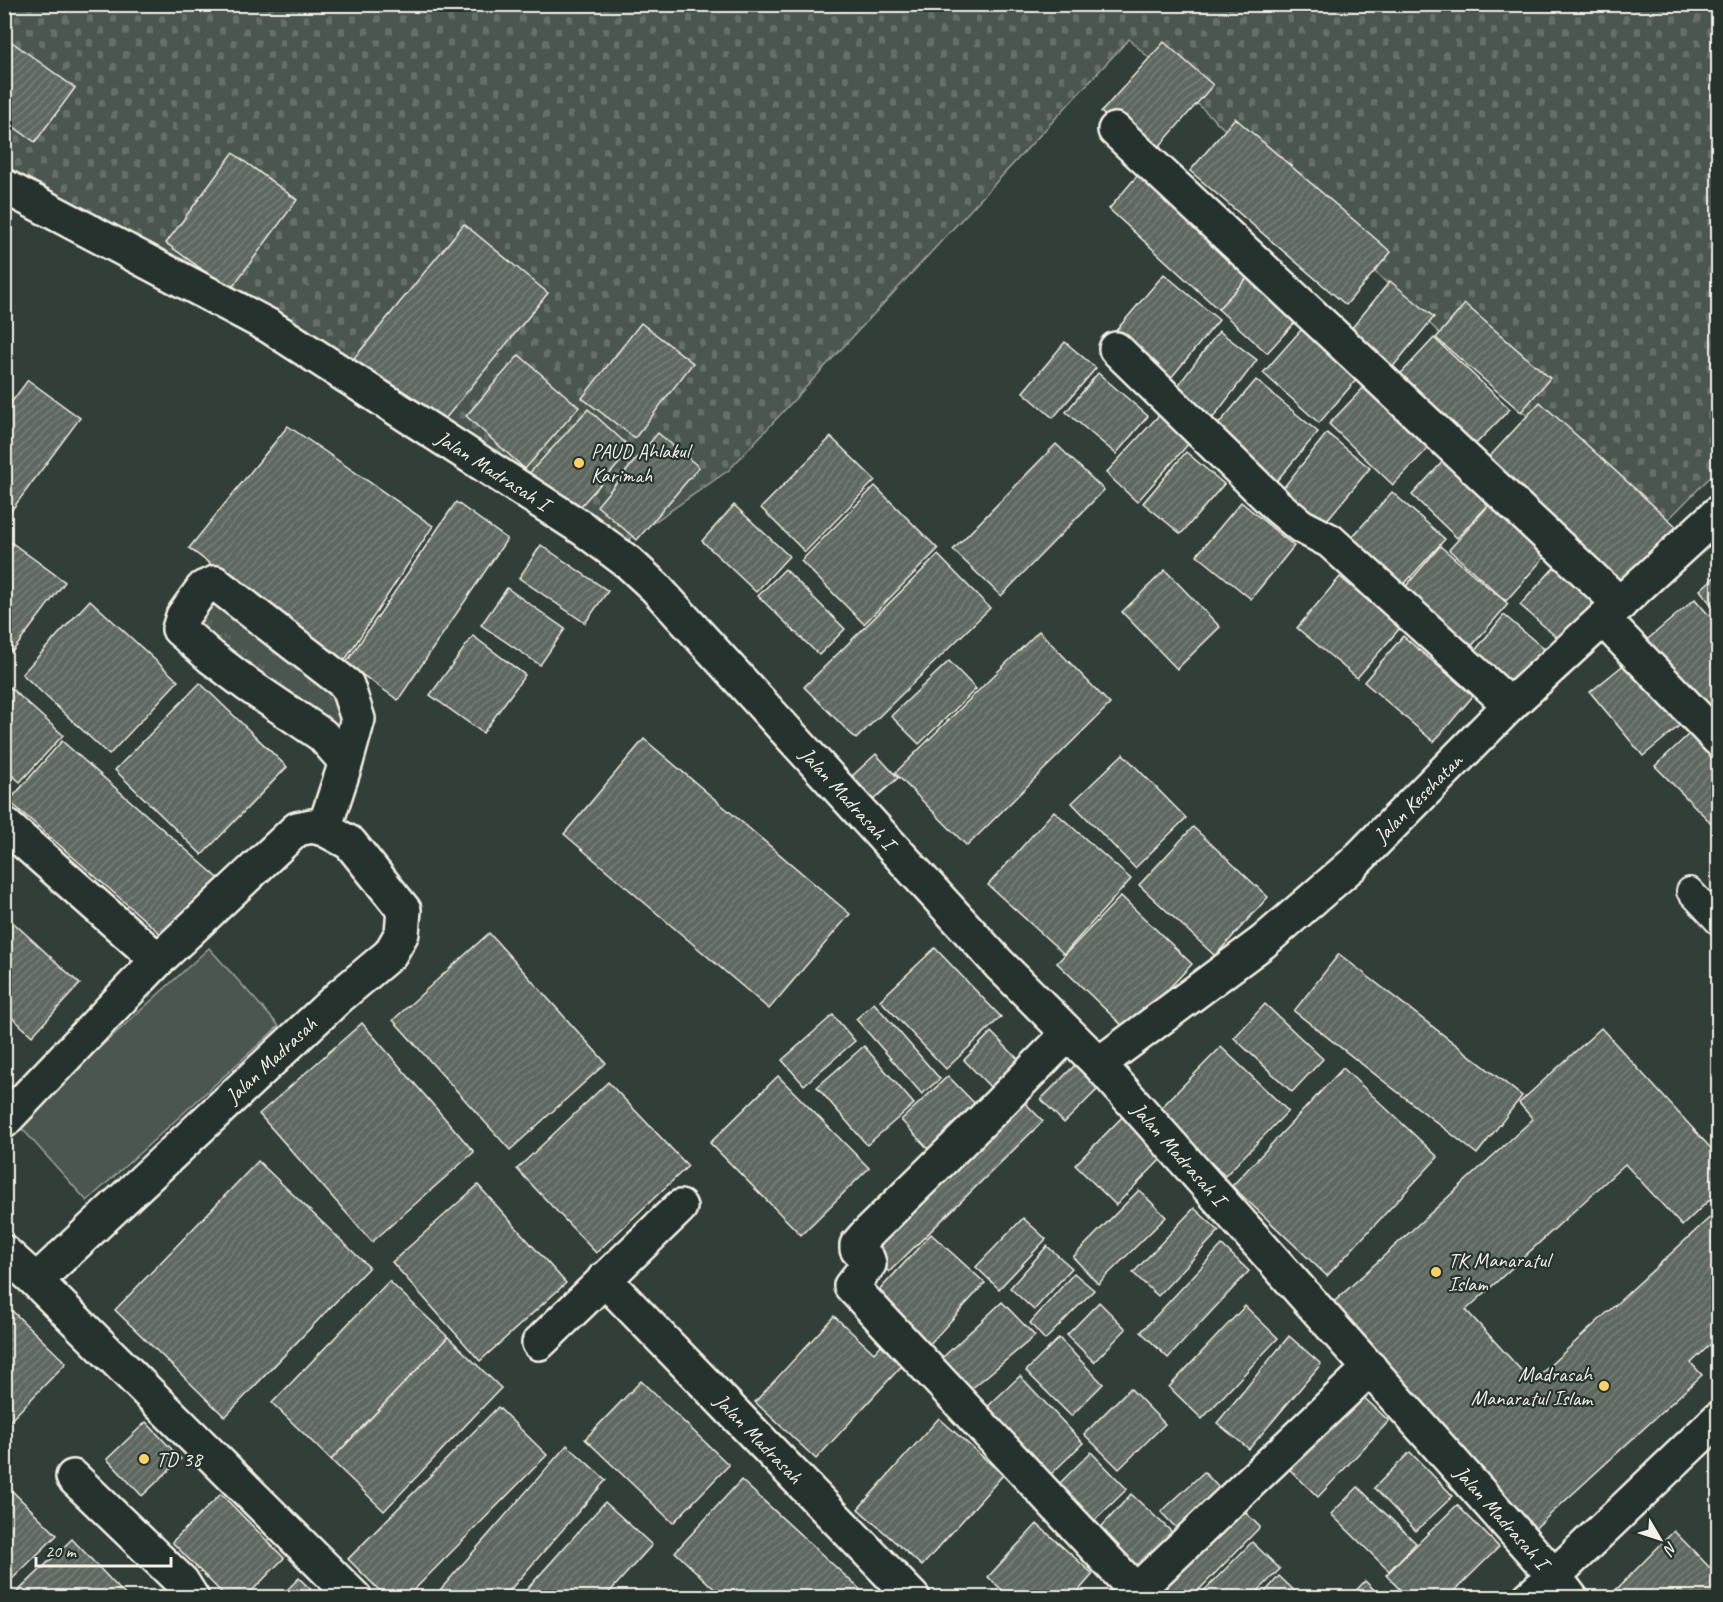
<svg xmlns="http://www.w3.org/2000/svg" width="1723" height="1602" font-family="Caveat,sans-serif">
	<defs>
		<pattern id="grass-tufts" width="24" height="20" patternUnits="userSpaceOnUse" patternTransform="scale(1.5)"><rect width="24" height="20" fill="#4c564f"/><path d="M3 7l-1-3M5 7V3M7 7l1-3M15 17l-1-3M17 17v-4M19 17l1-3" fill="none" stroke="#666f68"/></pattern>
		<pattern id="cemetery-stones" width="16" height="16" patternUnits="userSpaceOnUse" patternTransform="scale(1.5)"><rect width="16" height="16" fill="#4c564f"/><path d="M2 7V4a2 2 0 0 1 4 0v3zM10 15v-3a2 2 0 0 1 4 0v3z" fill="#666f68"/></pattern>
		<pattern id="building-hatch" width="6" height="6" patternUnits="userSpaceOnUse" patternTransform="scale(1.5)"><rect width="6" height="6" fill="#5f6861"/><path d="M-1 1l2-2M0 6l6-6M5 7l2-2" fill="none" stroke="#777e78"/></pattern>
	</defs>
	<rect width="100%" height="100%" fill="#323e38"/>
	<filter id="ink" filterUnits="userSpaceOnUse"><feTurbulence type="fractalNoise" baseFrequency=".0167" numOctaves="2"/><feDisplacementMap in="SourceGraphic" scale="12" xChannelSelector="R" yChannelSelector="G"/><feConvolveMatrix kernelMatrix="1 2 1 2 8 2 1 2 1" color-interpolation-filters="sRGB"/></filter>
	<g filter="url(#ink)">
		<polygon fill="url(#grass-tufts)" stroke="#a0a49c" stroke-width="1.5" points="214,594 336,685 349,719 338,735 188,627"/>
		<polygon fill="url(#cemetery-stones)" stroke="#a0a49c" stroke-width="1.5" points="4,5 1718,5 1718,469 1653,535 1129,39 729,470 611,552 131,255 5,169"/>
		<polygon fill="#4c564f" stroke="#a0a49c" stroke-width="1.5" points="209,948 279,1026 87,1201 17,1123"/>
		<g fill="url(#building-hatch)" stroke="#f4f1e8" stroke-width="1.5">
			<polygon points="12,42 75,88 35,142 4,120 4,52"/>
			<polygon points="1164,42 1213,85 1151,156 1101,112"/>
			<polygon points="1235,118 1391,252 1346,305 1190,171"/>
			<polygon points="233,153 297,200 230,290 166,243"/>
			<polygon points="1141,171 1257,268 1218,309 1109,209"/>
			<polygon points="464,224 548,293 436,430 352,361"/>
			<polygon points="1257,268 1305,311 1267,353 1218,309"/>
			<polygon points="1164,274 1219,320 1165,385 1109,339"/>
			<polygon points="1390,281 1434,317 1386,375 1343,339"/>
			<polygon points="1465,304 1550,378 1521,412 1436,338"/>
			<polygon points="1309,321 1363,372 1319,423 1263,373"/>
			<polygon points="641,323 693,363 635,438 582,398"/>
			<polygon points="1219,331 1257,360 1209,423 1171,395"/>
			<polygon points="1434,338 1510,409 1467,453 1393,382"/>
			<polygon points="1065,342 1096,368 1053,418 1023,392"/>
			<polygon points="519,355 579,407 525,469 466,416"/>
			<polygon points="1098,373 1148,416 1116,454 1066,412"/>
			<polygon points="28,380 80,418 5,519 4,412"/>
			<polygon points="1256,380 1318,432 1273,485 1211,433"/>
			<polygon points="1368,383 1432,444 1393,485 1329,424"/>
			<polygon points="1540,402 1679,529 1619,594 1480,467"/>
			<polygon points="588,409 632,449 570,518 525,478"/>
			<polygon points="1161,413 1191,441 1137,502 1106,473"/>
			<polygon points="288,426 433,526 343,663 189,548"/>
			<polygon points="658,433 699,467 637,540 597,506"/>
			<polygon points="1327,433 1370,468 1318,531 1276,497"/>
			<polygon points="831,437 875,480 805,552 761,508"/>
			<polygon points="1056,444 1104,490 1001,596 953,550"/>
			<polygon points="1186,452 1224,484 1181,534 1143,503"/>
			<polygon points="1446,458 1491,502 1457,538 1412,495"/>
			<polygon points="875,486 938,549 864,624 801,561"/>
			<polygon points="1392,492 1445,539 1397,592 1346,544"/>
			<polygon points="1497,496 1554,546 1506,601 1449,550"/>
			<polygon points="456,502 507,539 398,700 346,663"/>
			<polygon points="1241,502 1294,546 1251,599 1197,555"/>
			<polygon points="734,505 789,556 756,592 702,541"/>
			<polygon points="4,537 65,582 12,652 4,647"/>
			<polygon points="541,545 608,591 585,623 519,578"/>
			<polygon points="1440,546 1508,604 1470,648 1402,591"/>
			<polygon points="938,555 990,608 856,739 804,687"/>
			<polygon points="1560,561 1602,598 1562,642 1520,605"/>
			<polygon points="785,569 845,629 819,655 758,596"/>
			<polygon points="1165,570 1220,627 1177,669 1122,612"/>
			<polygon points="1718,574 1718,613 1700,590"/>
			<polygon points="1340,577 1400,628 1357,678 1297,628"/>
			<polygon points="507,588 565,629 540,665 481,625"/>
			<polygon points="1695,599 1718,626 1718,703 1703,716 1642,644"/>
			<polygon points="90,600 178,681 109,755 22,674"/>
			<polygon points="1504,615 1549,653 1519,690 1474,652"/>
			<polygon points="1039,631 1110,704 967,846 895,773"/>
			<polygon points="473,636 525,675 483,733 430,695"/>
			<polygon points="1403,636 1473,696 1434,742 1364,682"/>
			<polygon points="1631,659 1684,722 1643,756 1590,692"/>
			<polygon points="949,661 976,689 919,744 891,716"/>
			<polygon points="4,682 63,735 20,782 4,768"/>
			<polygon points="200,683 287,767 202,855 115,770"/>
			<polygon points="1689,734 1718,764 1718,830 1655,766"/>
			<polygon points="644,739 850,914 769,1009 564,834"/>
			<polygon points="62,741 224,883 171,943 9,801"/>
			<polygon points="876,754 898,778 873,800 852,776"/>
			<polygon points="1123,754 1186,818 1135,868 1072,803"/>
			<polygon points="1054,811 1131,879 1064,954 988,885"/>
			<polygon points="1193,827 1268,897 1215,956 1139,885"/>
			<polygon points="1121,896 1192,964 1128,1031 1057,963"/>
			<polygon points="4,914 80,984 32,1036 4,1010"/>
			<polygon points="489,933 606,1063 510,1150 393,1020"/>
			<polygon points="935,948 1001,1017 946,1069 880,1000"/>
			<polygon points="1339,954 1522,1096 1477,1154 1294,1011"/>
			<polygon points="874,1003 940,1079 922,1094 856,1019"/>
			<polygon points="1265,1004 1323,1059 1292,1092 1234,1038"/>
			<polygon points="833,1015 855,1041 804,1085 782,1060"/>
			<polygon points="362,1023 474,1152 372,1242 259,1114"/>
			<polygon points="1601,1028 1718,1156 1718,1192 1682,1226 1625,1164 1466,1310 1532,1382 1718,1210 1718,1337 1691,1363 1702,1375 1530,1533 1325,1310 1533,1119 1519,1103"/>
			<polygon points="991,1032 1024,1065 996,1093 964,1060"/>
			<polygon points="864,1046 914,1104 867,1145 817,1087"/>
			<polygon points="1221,1047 1288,1111 1225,1176 1158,1111"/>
			<polygon points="1075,1065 1098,1089 1064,1123 1041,1099"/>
			<polygon points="1343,1068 1438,1157 1327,1276 1232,1186"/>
			<polygon points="778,1076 869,1168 801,1235 710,1143"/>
			<polygon points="948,1076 982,1111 934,1155 901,1120"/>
			<polygon points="608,1082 688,1166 596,1253 517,1169"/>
			<polygon points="1015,1093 1043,1121 889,1272 861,1243"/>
			<polygon points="1124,1115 1165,1155 1116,1205 1075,1165"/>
			<polygon points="258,1161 369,1267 225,1417 115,1310"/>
			<polygon points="478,1185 566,1283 480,1361 392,1262"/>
			<polygon points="1139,1190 1166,1217 1098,1284 1073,1257"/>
			<polygon points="1194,1208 1219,1231 1158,1296 1133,1273"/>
			<polygon points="1023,1218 1046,1239 999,1289 976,1267"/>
			<polygon points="931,1234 985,1283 927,1347 873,1297"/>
			<polygon points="1222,1245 1249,1271 1168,1358 1141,1332"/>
			<polygon points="1047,1246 1072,1268 1034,1310 1010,1288"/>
			<polygon points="1074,1273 1094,1290 1045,1340 1030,1323"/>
			<polygon points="389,1281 448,1337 331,1460 272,1403"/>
			<polygon points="1002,1302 1035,1336 970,1390 941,1359"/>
			<polygon points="1099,1302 1126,1329 1094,1362 1067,1335"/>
			<polygon points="4,1303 66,1363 8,1423 4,1419"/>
			<polygon points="1245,1306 1278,1338 1202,1419 1169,1387"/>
			<polygon points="834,1316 874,1353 886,1340 908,1359 816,1459 755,1402"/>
			<polygon points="1289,1336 1321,1364 1249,1449 1217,1423"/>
			<polygon points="448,1337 501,1388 384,1511 331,1460"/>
			<polygon points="1059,1338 1103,1384 1071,1416 1026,1371"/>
			<polygon points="1020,1376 1083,1443 1047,1478 983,1411"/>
			<polygon points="641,1381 729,1465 673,1523 585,1439"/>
			<polygon points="1130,1388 1165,1424 1119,1469 1084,1434"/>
			<polygon points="1356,1390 1389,1421 1318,1497 1286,1466"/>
			<polygon points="498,1407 547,1455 406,1598 387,1598 348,1559"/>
			<polygon points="939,1418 1003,1475 922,1566 858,1509"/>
			<polygon points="146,1422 181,1459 142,1496 107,1459"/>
			<polygon points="567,1445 606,1480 503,1598 433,1598"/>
			<polygon points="1091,1452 1127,1489 1089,1526 1053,1490"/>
			<polygon points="1410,1452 1453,1496 1416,1531 1374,1488"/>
			<polygon points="1204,1472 1223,1492 1180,1532 1161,1512"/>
			<polygon points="741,1480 864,1593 860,1598 724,1598 675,1552"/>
			<polygon points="4,1483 57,1535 4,1587"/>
			<polygon points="1358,1487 1416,1543 1389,1571 1331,1514"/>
			<polygon points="221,1494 284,1558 245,1598 227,1598 172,1542"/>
			<polygon points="1131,1494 1173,1533 1136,1574 1094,1535"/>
			<polygon points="1233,1500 1260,1527 1191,1598 1154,1598 1145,1589"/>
			<polygon points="605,1502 652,1545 604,1598 519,1598"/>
			<polygon points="1457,1505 1499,1547 1447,1598 1408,1598 1386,1575"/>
			<polygon points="1037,1524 1093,1574 1072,1598 1033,1598 1026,1591 1020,1598 1011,1598 988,1577"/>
			<polygon points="1674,1531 1718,1576 1718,1598 1608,1598"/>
			<polygon points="72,1539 128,1598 11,1598"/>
			<polygon points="1252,1542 1280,1569 1251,1598 1197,1598"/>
			<polygon points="1279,1576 1302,1598 1260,1598"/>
			<polygon points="299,1578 319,1598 279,1598"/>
			<polygon points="1365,1581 1383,1598 1349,1598"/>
		</g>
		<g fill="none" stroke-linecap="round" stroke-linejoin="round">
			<defs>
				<polyline id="lane" points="1690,891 1718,921"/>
				<g id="street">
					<polyline points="1115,130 1620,604"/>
					<path id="s1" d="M4 186 269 326 585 530 629 563 655 587 999 964 1099 1064 1554 1576 1571 1598"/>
					<polyline points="1116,349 1277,506 1301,526 1330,541 1510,705"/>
					<polyline points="1603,619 1718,739"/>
					<polyline points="4,824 158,960"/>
					<polyline points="324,829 346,762 358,719 347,685 215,583 203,588 183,616 179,629 211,657 248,685 322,735 346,762"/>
					<polyline points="1068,1034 998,1105 864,1237 857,1245 857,1249 868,1260 869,1264 851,1286 1136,1591 1370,1368"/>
					<path id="s2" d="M1099 1064 1263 942 1352 865 1510 705 1718 513"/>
					<polyline points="4,1121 158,960 297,829 312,826 324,829 350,843 404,910 402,933 390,954 340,996 36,1281"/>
					<polyline points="4,1252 36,1281 355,1598"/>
					<path id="s3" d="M604 1279 913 1598"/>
					<polyline points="539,1343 680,1207"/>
					<polyline points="73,1477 182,1582 192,1598"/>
					<polyline points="1529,1598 1554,1576 1718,1419"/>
				</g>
			</defs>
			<use href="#lane" stroke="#f4f1e8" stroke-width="30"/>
			<use href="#street" stroke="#f4f1e8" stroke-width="38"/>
			<use href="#lane" stroke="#26332d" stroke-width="26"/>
			<use href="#street" stroke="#26332d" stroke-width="33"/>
		</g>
	</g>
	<g fill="#ffd166" stroke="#26332d" stroke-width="2">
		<circle cx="579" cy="463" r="6"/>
		<circle cx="1436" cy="1272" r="6"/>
		<circle cx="1604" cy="1386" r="6"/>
		<circle cx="144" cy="1459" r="6"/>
	</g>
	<g text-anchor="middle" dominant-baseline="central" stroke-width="4.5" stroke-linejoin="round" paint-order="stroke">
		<g font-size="21" fill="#f4f1e8" stroke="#26332d" text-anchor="start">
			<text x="591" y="451">PAUD Ahlakul<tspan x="591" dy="24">Karimah</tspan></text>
			<text x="1448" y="1260">TK Manaratul<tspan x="1448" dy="24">Islam</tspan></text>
			<text x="1592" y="1374" text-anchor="end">Madrasah<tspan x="1592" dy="24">Manaratul Islam</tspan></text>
			<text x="156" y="1459">TD 38</text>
		</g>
		<g font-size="21" fill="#f4f1e8" stroke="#26332d">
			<text stroke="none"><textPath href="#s1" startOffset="566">Jalan Madrasah I</textPath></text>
			<text stroke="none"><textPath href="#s1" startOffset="1052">Jalan Madrasah I</textPath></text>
			<text stroke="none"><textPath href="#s2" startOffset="416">Jalan Kesehatan</textPath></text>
			<text transform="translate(271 1060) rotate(-43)">Jalan Madrasah</text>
			<text stroke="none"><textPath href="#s1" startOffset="1538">Jalan Madrasah I</textPath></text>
			<text stroke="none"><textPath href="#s3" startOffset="222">Jalan Madrasah</textPath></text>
			<text stroke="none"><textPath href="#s1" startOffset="2024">Jalan Madrasah I</textPath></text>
		</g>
	</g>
	<rect width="1723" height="1602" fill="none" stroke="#26332d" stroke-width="24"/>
	<rect x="12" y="12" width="1699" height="1578" fill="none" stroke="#f4f1e8" stroke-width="2" filter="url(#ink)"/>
	<g transform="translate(1660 1539) rotate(129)" stroke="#26332d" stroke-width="4.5" paint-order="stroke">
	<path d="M0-4.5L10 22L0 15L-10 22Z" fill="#f4f1e8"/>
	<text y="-9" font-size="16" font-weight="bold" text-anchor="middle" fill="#f4f1e8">N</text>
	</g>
	<path d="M36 1557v9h135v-9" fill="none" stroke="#f4f1e8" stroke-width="3"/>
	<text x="45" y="1557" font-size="18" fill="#f4f1e8" stroke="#26332d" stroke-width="4.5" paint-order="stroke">20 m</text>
</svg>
